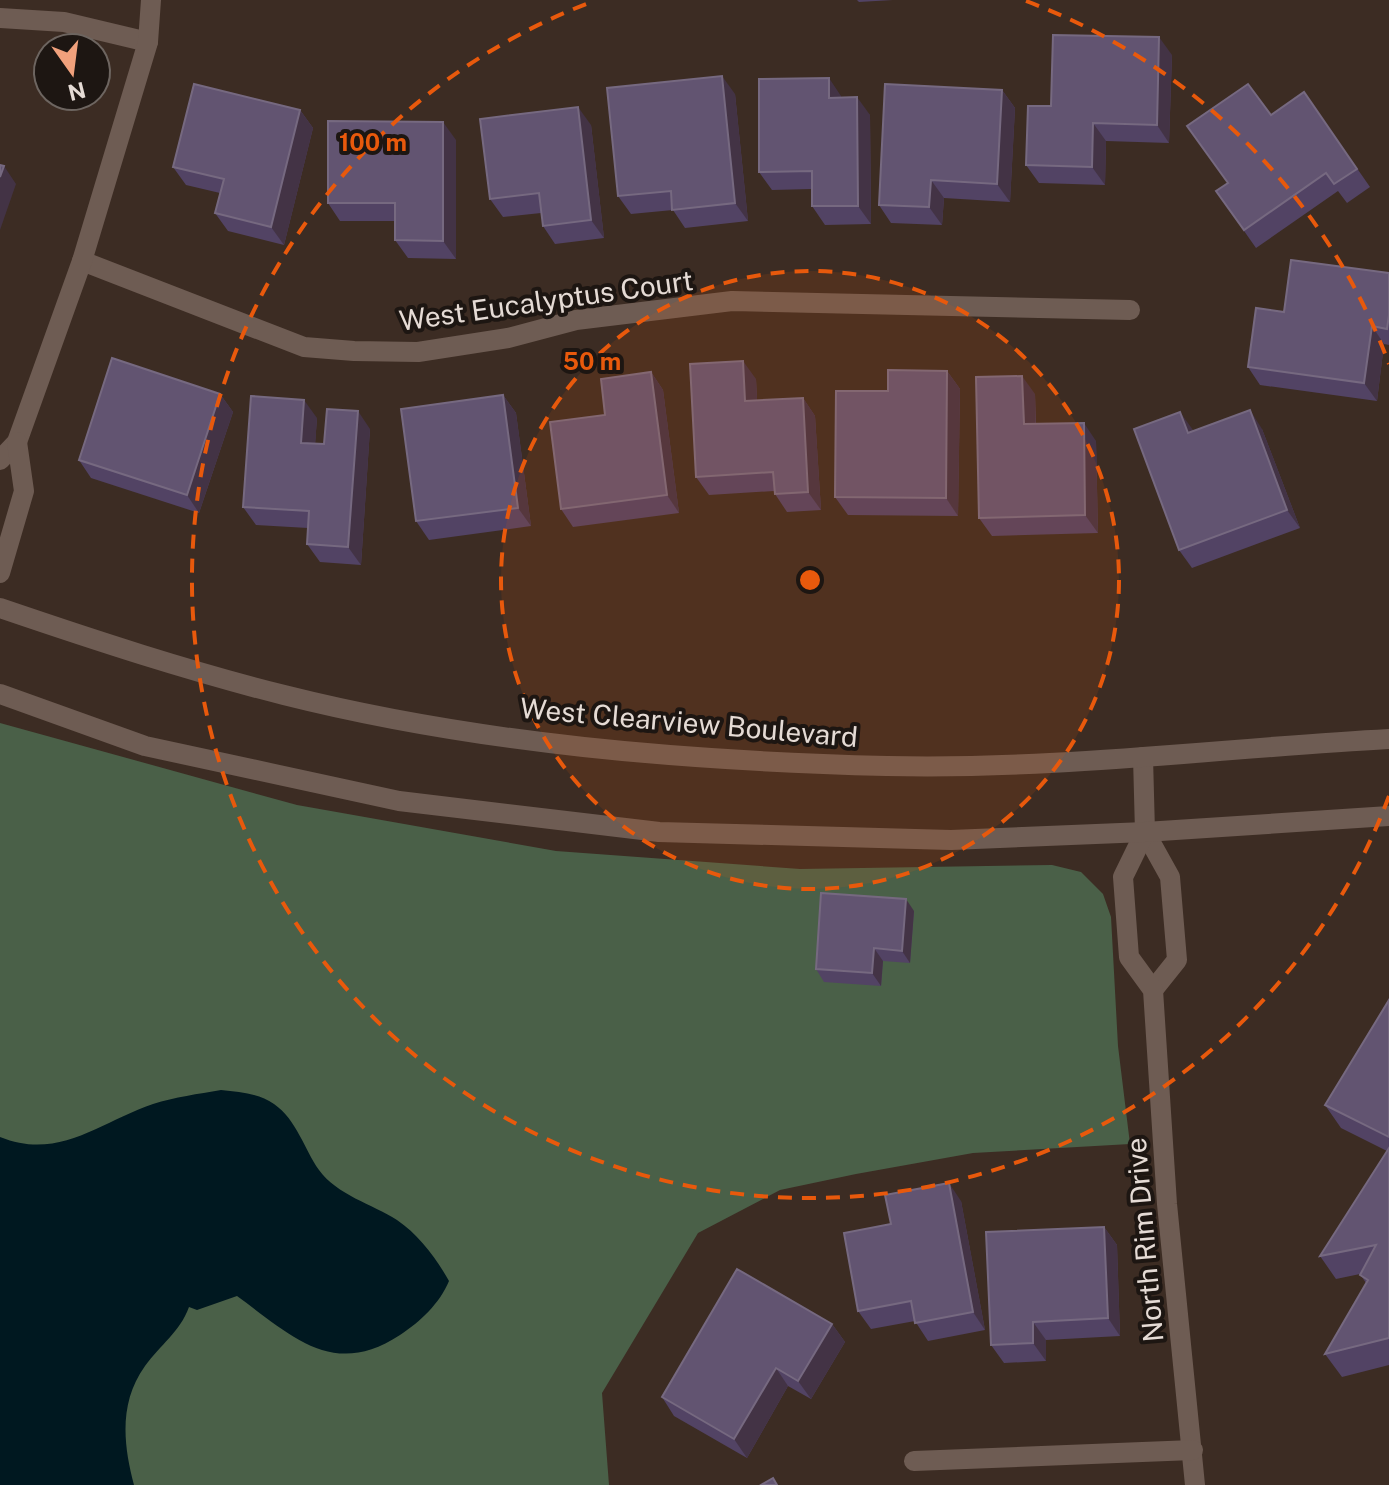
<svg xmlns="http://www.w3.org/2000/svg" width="1389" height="1485" font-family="'Public Sans',sans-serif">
<rect width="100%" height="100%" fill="#3c2c23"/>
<path fill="#4a6048" d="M0 723 297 805 556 851 800 869 1052 865 1081 872 1103 894 1111 917 1118 1046 1130 1144 973 1153 856 1174 780 1190 698 1233 602 1393 609 1485H0Z"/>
<path fill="#001820" d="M221 1090C240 1092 258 1093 274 1104 297 1120 304 1149 319 1170 337 1195 372 1204 397 1220 419 1235 436 1258 449 1281 440 1303 420 1322 400 1335 333 1379 292 1336 237 1296L197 1310 189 1307C180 1332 160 1345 145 1366 119 1402 123 1444 134 1485H0V1137C59 1161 100 1122 153 1104 175 1097 198 1094 221 1090Z"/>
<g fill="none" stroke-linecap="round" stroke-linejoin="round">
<g stroke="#6e5c53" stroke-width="20">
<path d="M0 18 64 22 148 42"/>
<path d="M82 261 304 347 354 351 418 352 508 338 576 320 732 301 1130 310"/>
<path d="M0 460 17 442 82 261 148 42 151 0"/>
<path d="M0 573 24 491 17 442"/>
<path d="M1143 757 1145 832 1170 877 1177 960 1153 990"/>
<path d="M1145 832 1123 877 1129 957 1153 990 1167 1204 1195 1485"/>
<path d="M914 1461 1193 1450"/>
</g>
<g stroke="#6e5c53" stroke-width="20">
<path d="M0 608C94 640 188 671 284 695 479 744 687 761 887 766 1055 770 1222 748 1389 739"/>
<path d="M0 694 145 746 399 801 659 832 951 840 1145 832 1389 816"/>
</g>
</g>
<g fill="#524364">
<path d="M857 0H893L859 2Z"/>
<path d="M1172 55 1169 143 1106 141 1105 185 1039 183 1026 165 1051 106Z"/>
<path d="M1002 90 1015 108 1010 202 944 198 942 225 891 223 879 205Z"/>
<path d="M1304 92 1370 187 1347 203 1338 191 1256 248 1216 191 1228 183 1271 115Z"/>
<path d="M735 94 748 221 685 228 673 210 631 214 618 196Z"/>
<path d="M841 96V97L870 115 871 224 825 225 812 206V189L772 190 759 172Z"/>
<path d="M300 110 313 128 284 245 228 231 215 213 220 193 186 185 173 167Z"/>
<path d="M591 125 604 238 555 244 543 226 541 213 503 217 490 199Z"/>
<path d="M456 140V259L408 258 395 240V221H340L328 203Z"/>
<path d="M1389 273V345L1384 344 1377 401 1260 385 1248 367 1284 312Z"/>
<path d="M947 371 960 389 958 516 848 515 835 497 888 391Z"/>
<path d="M651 372 663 390 679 513 573 527 561 509 605 415Z"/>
<path d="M756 379 757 400 803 398 815 416 821 510 787 512 775 494 774 491 709 495 696 477Z"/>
<path d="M220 394 233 412 199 513 91 478 79 460Z"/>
<path d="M1035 394 1036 424 1096 441 1098 533 992 536 979 518Z"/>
<path d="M503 395 516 413 531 526 429 540 416 521Z"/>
<path d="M317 418 315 444H324L370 429 361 565 320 562 307 544 308 528 256 525 243 507Z"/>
<path d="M1262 429 1300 528 1192 568 1179 550 1193 431Z"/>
<path d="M914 911 910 963 883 961 881 986 824 982 816 969Z"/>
<path d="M1389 1000V1365L1342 1377 1325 1354 1366 1283 1360 1274 1336 1279 1320 1256 1387 1151 1341 1128 1325 1105Z"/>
<path d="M961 1201 985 1330 928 1341 915 1321 871 1329 858 1311 891 1224Z"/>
<path d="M1104 1227 1117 1245 1120 1336 1046 1340V1361L1004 1363 991 1345Z"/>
<path d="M832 1324 845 1342 811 1399 788 1386 747 1458 674 1416 662 1397Z"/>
</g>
<g fill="#433345">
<path d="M1159 37 1172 55 1169 143 1157 125Z"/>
<path d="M722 76 735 94 748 221 735 203Z"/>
<path d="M829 78 841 96V116L829 98Z"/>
<path d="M1002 90 1015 108 1010 202 997 184Z"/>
<path d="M857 97 870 115 871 224 858 206Z"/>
<path d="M578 107 591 125 604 238 591 220Z"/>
<path d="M300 110 313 128 284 245 271 227Z"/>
<path d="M443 122 456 140V259L443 241Z"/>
<path d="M1093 123 1106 141 1105 185 1092 167Z"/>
<path d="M4 166 16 184 0 230V177Z"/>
<path d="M931 180 944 198 942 225 929 207Z"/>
<path d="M1372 326 1384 344 1377 401 1364 383Z"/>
<path d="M743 361 756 379 758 419 745 401Z"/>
<path d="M947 371 960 389 958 516 946 498Z"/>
<path d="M651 372 663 390 679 513 667 495Z"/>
<path d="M1022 376 1035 394 1036 442 1024 424Z"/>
<path d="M220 394 233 412 199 513 187 495Z"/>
<path d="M503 395 516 413 531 526 518 508Z"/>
<path d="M803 398 815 416 821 510 808 492Z"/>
<path d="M304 400 317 418 314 461 301 443Z"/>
<path d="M1250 410 1262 429 1300 528 1287 510Z"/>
<path d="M358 411 370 429 361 565 348 547Z"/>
<path d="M1180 412 1193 430 1201 451 1188 433Z"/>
<path d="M1084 423 1096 441 1098 533 1085 515Z"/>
<path d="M906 899 914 911 910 963 902 951Z"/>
<path d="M874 948 883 961 881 986 872 973Z"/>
<path d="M949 1183 961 1201 985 1330 973 1312Z"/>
<path d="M1104 1227 1117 1245 1120 1336 1108 1318Z"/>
<path d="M1033 1322 1046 1340V1361L1033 1343Z"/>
<path d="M832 1324 845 1342 811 1399 798 1381Z"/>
<path d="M776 1368 788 1386 747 1458 734 1439Z"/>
</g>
<g fill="#625471" stroke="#766980" stroke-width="2">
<path d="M1053 35 1159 37 1157 125 1093 123 1092 167 1026 165 1028 106H1051Z"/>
<path d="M722 76 735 203 672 210 671 191 618 196 607 88Z"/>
<path d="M829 78V98L857 97 858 206H812V171L759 172V79Z"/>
<path d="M194 84 300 110 271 227 215 213 224 179 173 167Z"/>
<path d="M885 84 1002 90 997 184 931 180 929 207 879 205Z"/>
<path d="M1248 84 1271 115 1304 92 1357 169 1334 184 1326 173 1244 230 1216 191 1228 183 1187 126Z"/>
<path d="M578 107 591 220 543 226 539 193 490 199 480 119Z"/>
<path d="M328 121 443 122V241L395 240V203H328Z"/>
<path d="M0 165 4 166 0 177Z"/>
<path d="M1291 260 1389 273V315L1387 329 1372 326 1364 383 1248 367 1256 308 1284 312Z"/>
<path d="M112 358 220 394 187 495 79 460Z"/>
<path d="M743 361 745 401 803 398 808 492 775 494 773 472 696 477 690 364Z"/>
<path d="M888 370 947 371 946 498 835 497 836 391H888Z"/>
<path d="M651 372 667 495 561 509 550 422 605 415 601 379Z"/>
<path d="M1022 376 1024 424 1084 423 1085 515 979 518 976 377Z"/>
<path d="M503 395 518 508 416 521 401 409Z"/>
<path d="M251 396 304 400 301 443 324 444 327 409 358 411 348 547 307 544 309 511 243 507Z"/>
<path d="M1250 410 1287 510 1179 550 1134 429 1180 412 1188 433Z"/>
<path d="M821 893 906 899 902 951 874 948 872 973 816 969Z"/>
<path d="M1389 1000V1137L1325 1105Z"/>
<path d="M1389 1148V1338L1325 1354 1368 1280 1360 1275 1376 1245 1320 1256Z"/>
<path d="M949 1183 973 1312 915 1323 911 1301 858 1311 844 1233 891 1224 885 1195Z"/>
<path d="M1104 1227 1108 1318 1033 1322V1343L991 1345 986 1232Z"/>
<path d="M737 1269 832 1324 798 1381 776 1368 734 1439 662 1397Z"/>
<path d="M773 1478 777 1485H761Z"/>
</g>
<circle cx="810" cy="580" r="309" fill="#e8590c" fill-opacity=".12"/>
<g fill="none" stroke="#e8590c" stroke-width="4" stroke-dasharray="14 10">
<circle cx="810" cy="580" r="309"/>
<path d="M1389 796A618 618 0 1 1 594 1M1026 1A618 618 0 0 1 1389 364"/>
</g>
<g text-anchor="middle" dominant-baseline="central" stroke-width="8" stroke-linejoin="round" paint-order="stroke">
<g font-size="28" fill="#e5dbd5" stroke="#1d1612">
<text transform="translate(546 300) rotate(-8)">West Eucalyptus Court</text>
<text transform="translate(689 722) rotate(5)">West Clearview Boulevard</text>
<text transform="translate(1144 1240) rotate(-95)">North Rim Drive</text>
</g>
</g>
<circle cx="810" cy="580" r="12" fill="#e8590c" stroke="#1d1612" stroke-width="4"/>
<g font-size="24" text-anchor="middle" font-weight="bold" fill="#e8590c" stroke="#1d1612" stroke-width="8" stroke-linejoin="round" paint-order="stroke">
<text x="373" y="151">100 m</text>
<text x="592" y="370">50 m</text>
</g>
<g transform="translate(72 72) rotate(166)"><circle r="38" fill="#1d1612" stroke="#6d6560" stroke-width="2"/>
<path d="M0-6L14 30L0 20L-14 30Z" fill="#f1a17c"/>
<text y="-12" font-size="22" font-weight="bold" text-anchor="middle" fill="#e5dbd5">N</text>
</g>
</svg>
